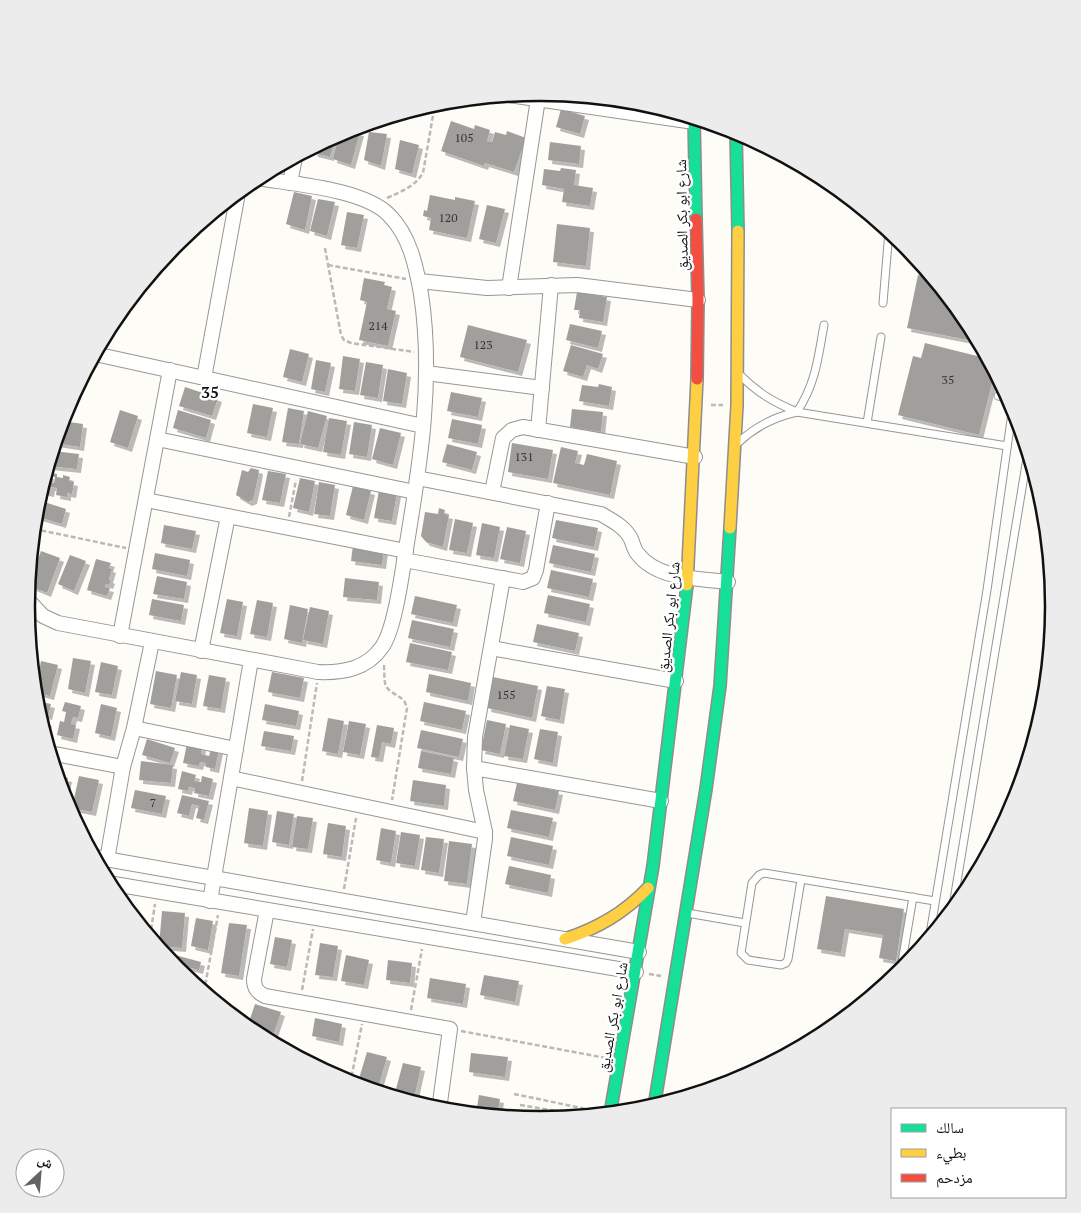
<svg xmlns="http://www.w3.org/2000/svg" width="1081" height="1213" font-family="'PT Serif','Noto Naskh Arabic',serif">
<defs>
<filter id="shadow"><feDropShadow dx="4" dy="4" stdDeviation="0" flood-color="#0004"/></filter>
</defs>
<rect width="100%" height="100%" fill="#fdfcf7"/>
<g fill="#a19f9c" filter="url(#shadow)">
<path d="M561 109 585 116 580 134 556 127Z"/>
<path d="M451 121 474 129 475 125 490 130 487 141 492 142 495 132 506 135 507 131 526 138 514 172 485 163 484 166 441 151Z"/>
<path d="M348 130 360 132 351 165 333 159 339 134Z"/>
<path d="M369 132 387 134 381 166 364 160Z"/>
<path d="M336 136 330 157 314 153 313 148Z"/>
<path d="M400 140 419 145 412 174 395 169Z"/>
<path d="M550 142 581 146 579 164 548 160Z"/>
<path d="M561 168 576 170 574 185 593 188 590 206 562 202 564 189 542 185 544 169 560 171Z"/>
<path d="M294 192 312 196 305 230 286 224Z"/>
<path d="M430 195 455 200V197L475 201 467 238 429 230 431 218 423 216 424 210 427 211Z"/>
<path d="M318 199 335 202 327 236 310 231Z"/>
<path d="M487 205 505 209 496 243 479 239Z"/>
<path d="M347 212 364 215 357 248 341 245Z"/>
<path d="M557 224 590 228 586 266 553 262Z"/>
<path d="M918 275 933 278 968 321 979 342 907 328Z"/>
<path d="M364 278 385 282 384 285 392 287 387 309 396 311 388 346 359 340 367 302 360 300Z"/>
<path d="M577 292 607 297 603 322 579 318 580 310H574Z"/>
<path d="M570 324 602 331 598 348 566 340Z"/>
<path d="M468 325 527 340 518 372 460 357Z"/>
<path d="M925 343 989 359 995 371 979 435 898 415 913 356 921 358Z"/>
<path d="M571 345 603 354 598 369 587 365 583 377 563 371Z"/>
<path d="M290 349 309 354 302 382 283 377Z"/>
<path d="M343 356 360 359 355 391 339 389Z"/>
<path d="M316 360 331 363 325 392 311 389Z"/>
<path d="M366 362 383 365 378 398 360 395Z"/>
<path d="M388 369 407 373 402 404 383 401Z"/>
<path d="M599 384 612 387 609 406 579 401 582 385 598 387Z"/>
<path d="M185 387 218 398 212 416 179 406Z"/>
<path d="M451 392 482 398 478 417 447 411Z"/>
<path d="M253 404 273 408 267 437 247 433Z"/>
<path d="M288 408 304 411 299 444 282 442Z"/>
<path d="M572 409 603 412 601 432 570 427Z"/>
<path d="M120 410 138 416 128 448 110 442Z"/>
<path d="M178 410 211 420 206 438 173 428Z"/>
<path d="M308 411 327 416 318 448 300 444Z"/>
<path d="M329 418 347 421 341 455 323 452Z"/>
<path d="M452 419 482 425 478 444 448 438Z"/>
<path d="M62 421 83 424 80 447 55 443Z"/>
<path d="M354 422 372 425 367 457 349 454Z"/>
<path d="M380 428 401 433 393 465 372 459Z"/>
<path d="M512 443 553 450 548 479 508 472Z"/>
<path d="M447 444 477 452 472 470 442 462Z"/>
<path d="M561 447 578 451 575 463 584 465 587 454 617 461 610 495 553 483Z"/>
<path d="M53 451 79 454 77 469 48 466Z"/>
<path d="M251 468 259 470 258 477 253 500 248 502 236 495 242 470 248 472Z"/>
<path d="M268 471 286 474 280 503 262 500Z"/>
<path d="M51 473 57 474V477L63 478V475L70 477 69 481 74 482 72 494 67 493V497L56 495 57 488 51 487 50 493 41 491 46 474 50 475 49 482 54 483 55 477 51 476Z"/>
<path d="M300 478 315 481 309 512 293 508Z"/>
<path d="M319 482 335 485 330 516 314 514Z"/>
<path d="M353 486 371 491 364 520 346 515Z"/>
<path d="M379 490 397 493 392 521 374 518Z"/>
<path d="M38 500 66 509 62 524 35 516Z"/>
<path d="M439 508 445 510 444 514 449 515 443 547 426 542 421 536 425 512 438 514Z"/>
<path d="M455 519 473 523 467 553 449 550Z"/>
<path d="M556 520 598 528 594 547 552 538Z"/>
<path d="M482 523 500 527 494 558 476 555Z"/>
<path d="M164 525 196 531 192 549 161 543Z"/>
<path d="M507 527 526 531 520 563 500 559Z"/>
<path d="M353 545 384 549 382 565 351 561Z"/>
<path d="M553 545 595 554 591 572 549 563Z"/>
<path d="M41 551 60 558 47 593 28 585Z"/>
<path d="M155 553 190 560 187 576 152 569Z"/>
<path d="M70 555 86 561 74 591 58 584Z"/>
<path d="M96 559 111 563 109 568 112 569 109 579 111 580 109 585 106 584 105 587 110 588 107 596 87 590Z"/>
<path d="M551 570 593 579 589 597 547 588Z"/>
<path d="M157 576 187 582 184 599 153 594Z"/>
<path d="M345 578 379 582 377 600 343 597Z"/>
<path d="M548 595 590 604 586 622 544 613Z"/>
<path d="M415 596 457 605 453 623 411 614Z"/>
<path d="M152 599 184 605 181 621 149 615Z"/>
<path d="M227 599 243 602 237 636 220 633Z"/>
<path d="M257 600 273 603 267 637 250 634Z"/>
<path d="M290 605 308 609 302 643 284 639Z"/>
<path d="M310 607 329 611 323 644 303 640Z"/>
<path d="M412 620 454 629 450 647 408 638Z"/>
<path d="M537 624 579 633 575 651 533 642Z"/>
<path d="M410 643 452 652 448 670 406 662Z"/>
<path d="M73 658 91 661 85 693 68 689Z"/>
<path d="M41 661 58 665 50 696 35 692Z"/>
<path d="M101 662 118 666 112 695 95 692Z"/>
<path d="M156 671 177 675 171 708 150 704Z"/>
<path d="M181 672 197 675 192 704 175 701Z"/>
<path d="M272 672 304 678 300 698 268 692Z"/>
<path d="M429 674 471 683 468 701 426 692Z"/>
<path d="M209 675 226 678 221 709 203 706Z"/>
<path d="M493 677 538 686 532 718 487 708Z"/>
<path d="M547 686 565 689 560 720 541 716Z"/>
<path d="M36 701 51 704 48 716 42 714 41 720 48 722 45 735Z"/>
<path d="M65 702 81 706 78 718 73 717 71 724 76 725 73 739 57 735 60 721 64 722 66 712 62 711Z"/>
<path d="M424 702 466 711 462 730 420 721Z"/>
<path d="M101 704 117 708 111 737 95 733Z"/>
<path d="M265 704 299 711 296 726 262 720Z"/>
<path d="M328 718 344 721 338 754 322 751Z"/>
<path d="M487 720 506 724 500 754 481 750Z"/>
<path d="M349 721 366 724 360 755 343 752Z"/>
<path d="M377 725 394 728 391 744 382 742 379 758 371 757Z"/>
<path d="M510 725 529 729 523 759 504 756Z"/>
<path d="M540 729 558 732 553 763 534 759Z"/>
<path d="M421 730 463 739 459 757 417 748Z"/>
<path d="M264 731 294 736 291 751 261 746Z"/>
<path d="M147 739 175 748 170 763 142 755Z"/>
<path d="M187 744 202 747 201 754 209 756 211 749 219 750 215 769 206 767V763L200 762 199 766 183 763Z"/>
<path d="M421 751 454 758 451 774 418 768Z"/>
<path d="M141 761 173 765 171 783 139 780Z"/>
<path d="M182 771 196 775 194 781 201 782 202 776 213 779 209 796 194 793 195 788 189 787 188 791 178 789Z"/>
<path d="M57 776 68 778 64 798Z"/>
<path d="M79 776 99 780 92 812 72 808Z"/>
<path d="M413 780 446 785 444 806 410 801Z"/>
<path d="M517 783 559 791 555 810 513 801Z"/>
<path d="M135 790 166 796 162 814 131 808Z"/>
<path d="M182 795 209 801 204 820 196 818 199 806 192 804 189 816 177 813Z"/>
<path d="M249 808 268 811 263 846 244 843Z"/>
<path d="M511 810 553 818 549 837 507 828Z"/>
<path d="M277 811 294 814 289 845 272 842Z"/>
<path d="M297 816 313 818 308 849 292 847Z"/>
<path d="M328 823 346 826 342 857 323 854Z"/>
<path d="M381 828 396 831 391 863 376 860Z"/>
<path d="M401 832 420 835 415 866 396 863Z"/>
<path d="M426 837 444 839 439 873 421 870Z"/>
<path d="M511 837 553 846 549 865 507 856Z"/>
<path d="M449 841 472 844 467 884 444 881Z"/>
<path d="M509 866 551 875 548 893 505 884Z"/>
<path d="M826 896 904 909 896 961 879 958 883 935 845 929 841 953 817 949Z"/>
<path d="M162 911 185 913 182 948 159 946Z"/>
<path d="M196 918 213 921 208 950 191 946Z"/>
<path d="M229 923 247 925 239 976 221 973Z"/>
<path d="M275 937 292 940 287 967 270 964Z"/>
<path d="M320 943 338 946 333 977 315 975Z"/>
<path d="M175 955 201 962 199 970 173 963Z"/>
<path d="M346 955 369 960 364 985 341 981Z"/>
<path d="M388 960 412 963 410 983 386 980Z"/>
<path d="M484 975 519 981 515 1002 480 995Z"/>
<path d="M430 978 466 984 463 1004 427 998Z"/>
<path d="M255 1004 281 1012 274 1033 248 1025Z"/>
<path d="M315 1018 342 1024 339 1042 312 1036Z"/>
<path d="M367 1052 387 1057 378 1088 358 1082Z"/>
<path d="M471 1053 508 1057 505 1077 469 1072Z"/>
<path d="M307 1058 326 1062 324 1071 307 1062Z"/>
<path d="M403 1063 421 1067 415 1094 396 1089Z"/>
<path d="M479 1095 500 1099 497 1116 476 1114Z"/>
</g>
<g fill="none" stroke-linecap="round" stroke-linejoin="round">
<g stroke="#979795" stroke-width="9">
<g id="lane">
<path d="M883 303 889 231"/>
<path d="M740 375C758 393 773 402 797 412L1007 446"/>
<path d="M998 396 1010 398"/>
<path d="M867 423 881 337"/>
<path d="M739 442C756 426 774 417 797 412 816 383 818 358 824 325"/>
<path d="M801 880 788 959 786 963 781 965 748 960 741 953 752 883 759 875 764 873 935 901"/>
<path d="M952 912 1028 452"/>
<path d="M687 913 745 923"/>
<path d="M929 940 987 590 1011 420 1015 408"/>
<path d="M900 974 913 897"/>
</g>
</g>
<g stroke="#979795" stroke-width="16">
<g id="street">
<path d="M509 95 694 122"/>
<path d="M290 183 295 158"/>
<path d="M419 281 487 288 577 285 698 300"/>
<path d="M509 288 538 99"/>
<path d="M95 354 423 426"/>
<path d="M426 373 542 388"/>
<path d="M204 378 238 193"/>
<path d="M538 430 551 285"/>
<path d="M157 439 415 492"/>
<path d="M417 478 601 514C613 521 625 527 631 539 633 544 634 549 637 553 657 580 698 578 728 582"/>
<path d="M492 492 503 438 512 430 523 427 695 457"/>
<path d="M146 500 406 551"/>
<path d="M404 560 523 582 533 578 536 570 548 503"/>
<path d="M27 599 43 616 58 623 318 672C343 673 367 669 382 647 395 629 402 573 406 549 420 465 434 379 421 294 416 266 410 236 389 215 364 189 293 184 257 178"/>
<path d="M120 636 170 370"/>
<path d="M491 648 676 681"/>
<path d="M201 651 228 516"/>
<path d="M134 728 236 749"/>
<path d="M50 753 123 767"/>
<path d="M474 768 661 801"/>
<path d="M231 778 485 832"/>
<path d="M94 857C276 889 457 921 639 952"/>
<path d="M107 860 123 767 134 728 152 642"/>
<path d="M108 883 636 972"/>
<path d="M210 901 251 660"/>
<path d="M267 910 254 979C254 988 257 992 265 996L450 1029 439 1110"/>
<path d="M473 923 485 839V832L476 790 474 768 475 737 503 578"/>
</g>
</g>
<g stroke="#8e8d8b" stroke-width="14">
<g id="fast">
<path d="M694 118 696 219"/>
<path d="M736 131 738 231"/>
<path d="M654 1107 706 789 720 686 730 528"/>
<path d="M610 1114 653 866 687 585"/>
</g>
</g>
<g stroke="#8e8d8b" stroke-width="14">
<g id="slow">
<path d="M730 528 737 405 738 231"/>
<path d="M687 585 697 379"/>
<path d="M565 939C598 928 624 913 648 888"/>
</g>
</g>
<g stroke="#8e8d8b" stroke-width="14">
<path id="jam" d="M696 219 698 300 697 379"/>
</g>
<g stroke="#b9b9b8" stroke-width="2.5" stroke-dasharray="5 2.5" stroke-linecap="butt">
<path d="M387 198C402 191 414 187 423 173L435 104"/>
<path d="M325 248 341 335 344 340 351 343 414 352"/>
<path d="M328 265 406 279"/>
<path d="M711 405H723"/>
<path d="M289 517 296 480"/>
<path d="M34 529 126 548"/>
<path d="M384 665C385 691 383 686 404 700L407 708 392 800"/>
<path d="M302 781 317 683"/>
<path d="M344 889 356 818"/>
<path d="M150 937 155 904"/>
<path d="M649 974 661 976"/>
<path d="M302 990 313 929"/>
<path d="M204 992 218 915"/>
<path d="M411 1010 422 949"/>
<path d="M461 1031 606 1058"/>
<path d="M350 1084 362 1024"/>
<path d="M514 1094 596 1111"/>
<path d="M520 1105 586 1116"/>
</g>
<use href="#lane" stroke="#fffffe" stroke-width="7"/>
<use href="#street" stroke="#fffffe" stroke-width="14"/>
<use href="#fast" stroke="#16e098" stroke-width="11"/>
<use href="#slow" stroke="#ffcf43" stroke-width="11"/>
<use href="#jam" stroke="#f24e42" stroke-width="11"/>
</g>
<g text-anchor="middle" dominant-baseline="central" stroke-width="5" stroke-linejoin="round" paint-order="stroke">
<g font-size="12" fill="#353434">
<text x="464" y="137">105</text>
<text x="448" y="217">120</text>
<text x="378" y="325">214</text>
<text x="483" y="344">123</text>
<text x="948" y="379">35</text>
<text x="524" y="456">131</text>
<text x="506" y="694">155</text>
<text x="153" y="802">7</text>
</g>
<g font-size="15" fill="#111" stroke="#fff">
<text transform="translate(681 215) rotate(-91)">شارع ابو بكر الصديق</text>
<text transform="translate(668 617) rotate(-84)">شارع ابو بكر الصديق</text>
<text transform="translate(612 1017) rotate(-80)">شارع ابو بكر الصديق</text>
</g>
<g font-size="16" font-weight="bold" fill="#111" stroke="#fff">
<text x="210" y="392">35</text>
</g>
</g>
<path d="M0 0H1081V1213H0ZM35 606a505 505 0 1 1 1010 0a505 505 0 1 1-1010 0Z" fill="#ececec" fill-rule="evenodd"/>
<path fill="none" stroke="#111" stroke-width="2.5" d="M35 606a505 505 0 1 1 1010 0a505 505 0 1 1-1010 0Z"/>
<rect x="891" y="1108" width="175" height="90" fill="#ffffff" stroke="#a0a0a0"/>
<rect x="901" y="1124" width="25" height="8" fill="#16e098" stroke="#a0a0a0"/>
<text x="936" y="1133" font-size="15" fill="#111111">سالك</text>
<rect x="901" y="1149" width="25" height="8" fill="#ffcf43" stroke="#a0a0a0"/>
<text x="936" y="1158" font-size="15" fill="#111111">بطيء</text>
<rect x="901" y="1174" width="25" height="8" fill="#f24e42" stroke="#a0a0a0"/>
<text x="936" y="1183" font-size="15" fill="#111111">مزدحم</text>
<g transform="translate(40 1173) rotate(26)"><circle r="24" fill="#ffffff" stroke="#a0a0a0"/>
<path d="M0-4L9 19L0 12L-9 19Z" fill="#646362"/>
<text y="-8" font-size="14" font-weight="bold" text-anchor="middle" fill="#111111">ش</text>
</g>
</svg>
